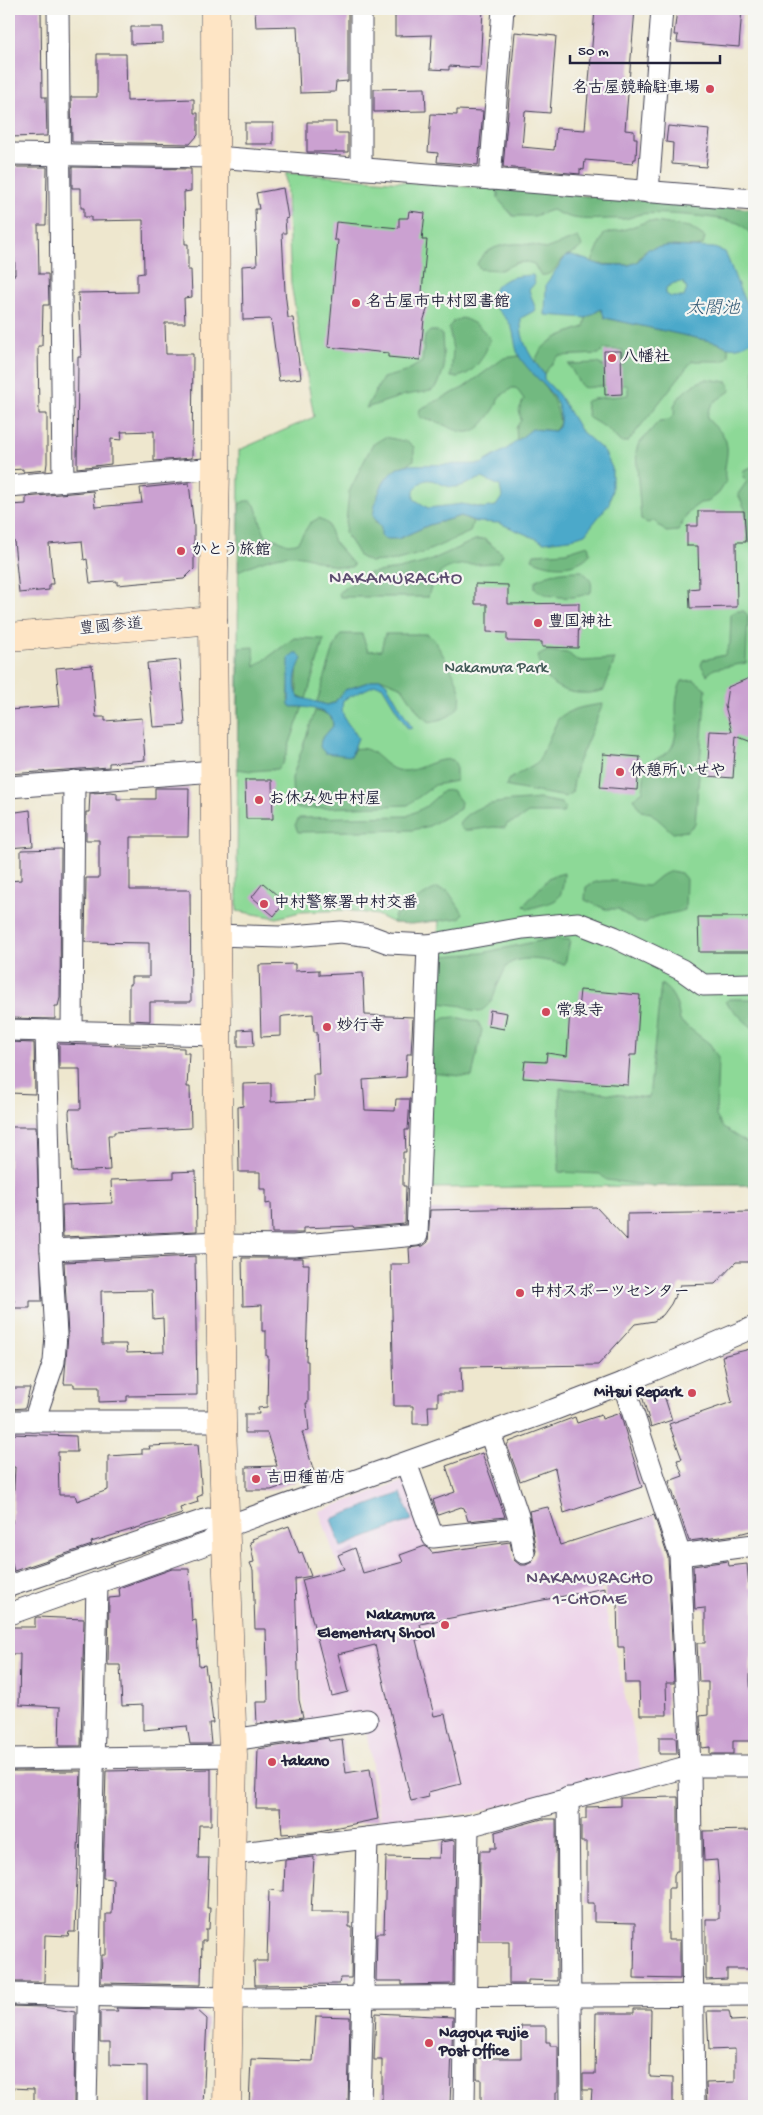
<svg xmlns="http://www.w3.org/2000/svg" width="763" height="2115" font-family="'Gochi Hand','Klee One',sans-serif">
<rect width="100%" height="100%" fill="#f6f6f2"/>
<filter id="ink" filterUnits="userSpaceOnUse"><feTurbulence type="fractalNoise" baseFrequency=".02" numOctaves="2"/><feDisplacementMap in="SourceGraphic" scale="10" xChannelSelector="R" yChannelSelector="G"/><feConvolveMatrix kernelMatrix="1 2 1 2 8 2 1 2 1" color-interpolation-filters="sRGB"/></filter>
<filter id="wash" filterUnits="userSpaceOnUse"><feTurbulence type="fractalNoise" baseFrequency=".0096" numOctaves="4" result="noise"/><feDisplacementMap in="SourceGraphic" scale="20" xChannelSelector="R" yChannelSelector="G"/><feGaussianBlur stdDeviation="1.12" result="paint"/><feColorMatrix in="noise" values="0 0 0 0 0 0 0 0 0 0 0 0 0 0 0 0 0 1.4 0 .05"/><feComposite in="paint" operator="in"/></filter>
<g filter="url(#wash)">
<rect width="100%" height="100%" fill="#eee7ce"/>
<path fill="#edd1e9" d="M406 1480 440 1575 592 1548 641 1769 473 1813 381 1823 364 1716 306 1726 298 1656H284L281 1586 325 1573 330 1593 346 1588 319 1511Z"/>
<path fill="#8dd997" stroke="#587e69" d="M286 173 754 209V1185L427 1188 426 1099 439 921 393 923 377 915 347 910 300 912 277 918 237 911 239 450 314 417 291 284Z"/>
<g fill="#72b980" stroke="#4a6e5e">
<path d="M498 189 754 209V237C750 234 745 227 740 224 726 217 658 212 641 214 635 215 629 219 623 219 596 218 577 224 552 210L534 216H513L498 199Z"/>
<path d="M648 221 690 227 705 237 703 245 696 247 667 246 643 252 637 262 629 265 591 264 604 234 626 229Z"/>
<path d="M578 237 582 246C575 254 571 252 565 257 556 264 554 277 540 275L534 264 527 262 516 263 501 270 480 269 477 264C487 241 525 240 545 249Z"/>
<path d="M601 309 606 318 720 343 728 348 729 356 724 361H692L628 442H620L608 429 589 418 585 402C592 397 617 397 628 395V386C615 381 587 390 583 387 578 384 573 370 568 364L598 363 603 366H621L624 364 623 350 604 349 599 354 558 356 544 374 535 363C540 340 565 334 584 327L586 318Z"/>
<path d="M462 318C474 322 483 328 490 339 485 357 472 379 451 377L453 350 449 327 454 321Z"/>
<path d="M430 331H437L442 335 444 368 438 385 431 391 405 395 366 408 383 378 405 372 422 362 425 336Z"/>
<path d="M519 356C539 383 554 388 560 423L555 431 532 429 517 442 516 428 521 420 519 410 524 399 516 388H512L498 398C497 406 494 409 490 415 473 439 463 434 440 423 433 420 426 421 419 416L420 409 463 388 504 358Z"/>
<path d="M707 379 728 382 730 391C719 400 709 401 707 418 712 425 719 429 723 435 733 451 721 467 726 482L719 493 708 502 700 503 689 511 678 531 666 532 654 521 648 523 641 520 636 452 638 445 659 421 669 420 674 415C675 411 673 408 675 404 681 392 694 383 707 379Z"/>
<path d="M385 437 408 442 414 447V460L406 465 398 467 375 522 398 539 429 525 461 516 473 521 470 532 423 553 397 560 370 562 360 557 345 533 349 492 372 445Z"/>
<path d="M754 466V545L748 541 746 511 738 494 747 481 743 477 744 470Z"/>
<path d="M245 501H251L255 505 265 535 288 544 297 543 310 523 319 518 328 524 334 542 354 565 351 567C335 568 325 563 310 558 285 550 261 561 238 571L239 504Z"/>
<path d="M484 539 503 554 499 562C468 568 438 554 428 597H340L339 592 369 573 399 569 427 562 475 540Z"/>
<path d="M588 545 590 554C577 570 549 568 532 559L534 554 566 552Z"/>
<path d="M582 571C590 578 593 582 591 592 576 600 549 599 535 589V581C551 572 564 571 582 571Z"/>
<path d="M737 611H744L748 616 746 663 714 669 707 675 701 665 703 660 725 655 730 643 731 614Z"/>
<path d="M341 634H362L368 651 381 650 385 634H428L435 641C451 671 486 712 430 722L421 716 402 687 380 678 345 690 334 703 327 705 317 702 334 648Z"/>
<path d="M294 638 324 639 306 699 297 695V668L300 662 290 676 288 700 297 707 303 706 283 763 277 769 252 771 237 769 239 648 254 647 255 667Z"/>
<path d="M547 651 568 653 575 659 582 661 615 659 604 690C576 699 542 690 538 656Z"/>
<path d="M694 680 706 689 695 824 687 831 673 833 651 813 641 811 634 798 643 791C644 783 643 771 649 764 657 755 670 757 674 742 680 721 671 701 682 681Z"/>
<path d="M603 704 577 765 572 792 566 797C557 795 509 788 506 786L508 780 538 762 558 719C570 708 587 706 603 704Z"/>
<path d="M315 711 327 714 332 718 333 726 321 740 351 756 354 749C374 744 380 765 397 770 417 775 431 757 453 760L456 765V781L435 785 408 805 299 809 293 806 292 778Z"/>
<path d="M452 790 461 802 460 809 429 826 413 830 298 832 295 825 299 818 407 816 425 807 443 791Z"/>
<path d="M539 799 561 803 565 808 563 813H528L518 820 507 824 505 828 494 827 464 831 460 827 459 823C477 799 512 802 539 799Z"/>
<path d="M671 871 681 873 686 879 685 910C671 915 657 913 645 923L636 922 618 909H605L585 900 586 887C604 874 628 885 648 886L660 876Z"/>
<path d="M564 873C562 905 557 900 528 909L524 905 550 877Z"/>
<path d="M436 888 448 891 463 913 460 918 412 924 393 923 395 914 401 913 405 906Z"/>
<path d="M553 938 570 940 565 964C550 962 519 953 507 966 504 970 501 979 498 984 492 1000 495 1000 480 1012L471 1011 463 1006 439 1003C431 991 438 969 442 956L482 953Z"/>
<path d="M661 984C675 993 678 1006 680 1021L710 1044 718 1058 716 1116 723 1128 754 1147V1185L652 1186 606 1180 600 1174 559 1172 560 1088 649 1098Z"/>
<path d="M729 999H754V1030L725 1002Z"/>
<path d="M455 1017 478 1022 482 1030 472 1077 430 1073 433 1026 445 1018Z"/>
</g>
<g fill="#4ba9ca" stroke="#366682" fill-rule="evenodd">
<path d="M667 246 714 248 725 252C734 272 739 292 750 310H754V340C742 347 732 351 719 343L605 318 601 309 586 318 545 315 546 284 566 256 572 255 601 265H629L637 262 648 249ZM683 282 687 289 684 297H671L666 294V288L674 283Z"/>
<path d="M533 275 535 283 529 290 536 310 521 318C520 342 530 356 544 374V379L559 395 580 430 604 451 612 468V490L609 504 585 534 570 539 544 542 499 523 476 522 461 516 429 525 398 539H385L381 536V528L373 516C376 496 384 470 406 465L481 464 508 448 532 429 555 431 559 427C567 396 532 379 519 356 514 346 515 335 511 326 505 313 491 310 491 294 501 277 515 276 533 275ZM482 478 500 486 502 497 496 506 483 508 462 504 428 508 414 499V491C428 469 437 486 452 487 462 488 472 481 482 478Z"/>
<path d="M294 653H298L302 659C296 670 292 686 299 697L327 705 334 703 345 690 380 678 387 684 412 728 408 729 382 686 375 685 343 700C339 720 351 724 358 738L351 756 325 753 320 747 321 740 333 726 332 718C322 709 304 706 292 707L289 705V658Z"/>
<path d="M401 1493 412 1520 341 1547 331 1519Z"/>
</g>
<g id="blocks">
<g fill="#cba1d1" fill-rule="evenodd">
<path d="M12 9H41L42 97H46L47 136 9 137V37H12Z"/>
<path d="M255 9H348V81L336 82 335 92 300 93 297 26 256 27Z"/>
<path d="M395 9H483L480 68 449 66V70L430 69 432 35 395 36Z"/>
<path d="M595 9H635L625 130 634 131V138H637L636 159H634L633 164 585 160 584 170 580 169V174L503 167 515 32 556 36 550 113 525 111 522 147 554 150 556 128 585 130Z"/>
<path d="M677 9H742L739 47 677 42 678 35H674Z"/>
<path d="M131 27H163V43L131 44Z"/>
<path d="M97 54H126L127 101 194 99V113H198V135L190 144 72 142 71 97H97Z"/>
<path d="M425 88 426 111 374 112V89Z"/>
<path d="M457 110 483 111 478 165 437 162 438 153 428 152 431 114 457 115Z"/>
<path d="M307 122H336V133H348V152H307Z"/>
<rect x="245" y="123" width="28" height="21"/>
<path d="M668 126 710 130 706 167 672 164 673 143 666 142Z"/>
<path d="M9 167H47L46 225H38L39 274H48L49 305H43L42 346H38L39 414H47V463L46 470 23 472V469L9 470V335H12L11 275H15L14 236 12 225H9Z"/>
<path d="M72 167 191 169V191L184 192 185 244H188V270H191L192 297 184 298 185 323H165L166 354H193L192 458 154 461V431L121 432 122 440 111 439V464L77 468 78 357H81L78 293 137 292V274L144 273 143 220 91 221V217H84V208H81V188H72Z"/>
<path d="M283 188 288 218 285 219 286 233H282L285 291 288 318H293L301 378 279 381 271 319 243 320 242 266 257 265 255 209H259L256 193Z"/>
<path d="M409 211 425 213 422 240H427L422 292 426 295 429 304 424 319 420 360 388 357V353L328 347 338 240H334L336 222 399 228V218H408Z"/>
<path d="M604 351H621L622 394 605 395Z"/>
<path d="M189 483 194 527V569L184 579 117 585V581L90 583 87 559 84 560 82 541 49 544 53 584H49V590L19 593 14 541 9 542V505L26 504V497L93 491 95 507 142 503 140 488Z"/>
<path d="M698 511H744L746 542H736L737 607 690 608 689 589 699 588 698 546H687V526H698Z"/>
<path d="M475 584 508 585V604L579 603 578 648 542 647V642L507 641V633L487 632V604H475Z"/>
<path d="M180 660 185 725 153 727 147 663Z"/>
<path d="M92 665 96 717H105V721L142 718 145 760 109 763V767L9 774V710L60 706 56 668Z"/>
<path d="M754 676V743L736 736 733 778 707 776 710 731 732 732 725 706 728 687Z"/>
<path d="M603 754 640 757 637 790 600 787Z"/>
<path d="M245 780H272L273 819H246Z"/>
<path d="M155 788H189L188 837H130V890H190L191 1002H150V1021L129 1020V984H131V977H149V943L85 942 86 878H99V840H86V812H89L90 793 111 792 117 793V799H155Z"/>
<path d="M30 810 33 846 9 848V813Z"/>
<path d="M61 849 60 998 58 1006H55V1019L9 1018V881L21 880V850Z"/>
<path d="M263 883 285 902 274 916 252 897Z"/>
<path d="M698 917H754V952H699Z"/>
<path d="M295 964V971L319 970V975L363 973 365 1015 413 1017 411 1054H407L406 1077 363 1080 365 1110 395 1111 396 1099H410L408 1130H405L406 1152H403V1186H406L405 1224 354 1228 353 1226 303 1228V1233H272L271 1203 266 1204V1189H260V1172H239L238 1107 243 1106V1084L271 1083V1102L314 1100 313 1074H319L317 1032H314L313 1014 284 1016 281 1017V1036L261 1037 259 965Z"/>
<path d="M580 990 640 995 636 1055H630L628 1085 523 1078 525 1061 546 1062 547 1053 567 1056 570 1009 578 1010Z"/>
<path d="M490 1010 507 1013 504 1029 488 1026Z"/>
<path d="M253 1029 254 1046H238V1030Z"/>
<path d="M9 1042 34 1043 35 1094 9 1093Z"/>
<path d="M59 1044 184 1048V1053H189L187 1087H190L191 1128 114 1132V1135H108L110 1170 72 1172 69 1112 70 1109H81L80 1069H59Z"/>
<path d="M9 1127H36L42 1301H30V1308H14V1300H9Z"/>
<path d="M196 1171 197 1231 63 1237 62 1205 112 1203 111 1180 174 1178V1172Z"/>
<path d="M596 1207 627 1240V1214L754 1212V1262H736L715 1284 680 1285 671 1304 663 1315 654 1321 635 1324 598 1365 461 1367 462 1393H438V1406H428L429 1424H413V1406H394L391 1264H410L409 1248 423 1246 428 1242 430 1210Z"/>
<path d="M195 1256 197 1395 127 1396V1401L99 1402V1387H74V1384H64L68 1335 64 1262ZM152 1290 153 1319 163 1318 164 1352 127 1353 126 1344H102L101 1291Z"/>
<path d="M242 1258H303V1264H309L306 1361H308V1403H306L309 1431 302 1432 314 1472 294 1478 295 1482 271 1490H246V1467L277 1466 267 1433H245V1414H259L258 1408 267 1407 268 1356H266V1331H262V1305L243 1306Z"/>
<path d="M754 1348V1530L735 1535 689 1541 669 1481 683 1476 677 1460 682 1459 669 1424 732 1402 722 1356Z"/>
<path d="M661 1386 672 1420 651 1427 641 1392Z"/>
<path d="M9 1388H30L25 1408 9 1409Z"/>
<path d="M620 1413 642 1487 564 1513 555 1468 520 1481 507 1445 509 1442 575 1417 577 1423 601 1415 602 1419Z"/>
<path d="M9 1434 76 1436 77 1452H58L59 1495H75L77 1501 108 1490V1456L142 1454V1449H150L149 1446 198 1444 202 1495 197 1497 198 1502 180 1508 182 1514 91 1542 92 1545 14 1571 9 1554V1525L12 1523 15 1467H9Z"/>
<path d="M482 1453 505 1517 468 1521 464 1508 461 1507 438 1515 433 1500 455 1492 446 1466Z"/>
<path d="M548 1507 560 1545 654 1515 668 1557 674 1683H666L667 1715H640L639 1683H625L624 1647H618L617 1599H605V1588L420 1624 424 1638 416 1640 434 1716 445 1714 461 1784 428 1792 429 1797 411 1801 375 1645 338 1654 348 1692 332 1696 302 1580 344 1569 338 1555 355 1548 363 1573 403 1562 400 1555 425 1546 430 1549 432 1553 510 1542 514 1560 520 1565H526L532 1562 536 1551 529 1511Z"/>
<path d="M289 1526 299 1553 302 1552 311 1576 295 1579 299 1700 303 1717 257 1724 256 1702H268L266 1629H255L253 1570 250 1563 254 1562 250 1542 253 1541 252 1539Z"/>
<path d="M728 1561 729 1566 747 1564 749 1588H754V1650H751L750 1680 753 1741H733V1754H710V1747L702 1748 700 1716 708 1715V1682H699L697 1643H705V1608L695 1609 693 1566Z"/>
<path d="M172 1569H189L192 1621 196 1620 199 1666 205 1665 207 1681 208 1680 213 1723H209L211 1744H190L187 1726 143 1730V1705L122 1706 120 1665H108L109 1598 120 1597 119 1588Z"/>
<path d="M37 1617 84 1619 81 1746H59L60 1707 19 1705 20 1654H9V1627H35V1618Z"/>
<path d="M659 1737H676L677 1754H659Z"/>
<path d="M328 1738 329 1741 342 1739 346 1773 370 1769 378 1819 314 1832 282 1834 280 1808H256L258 1749Z"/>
<path d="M211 1769V1825H199L198 1858H209L207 1908H210L209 1929H206V1941H202L201 1985 101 1983 102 1955H106V1914H112L113 1879 103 1878 106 1771Z"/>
<path d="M9 1771H81L75 1932H69L68 1936 45 1935 44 1982H9Z"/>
<path d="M678 1797V1871H676L674 1875V1888H668V1940H680V1979L634 1978 635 1923 594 1922V1903H587V1842H581V1819H586V1807L620 1806V1798Z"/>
<path d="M542 1819H556L557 1981 528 1980V1984H509V1941H479L480 1851H490V1848H496L495 1832Z"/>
<path d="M753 1830 754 1969H727V1979L706 1980V1919H719V1886L717 1860 704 1861 703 1831Z"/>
<path d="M455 1840 453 1984 402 1985V1981H376L377 1933H384L386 1857 439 1858 440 1842Z"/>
<path d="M314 1857 311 1912H349V1927H352L351 1978H340L339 1984 255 1985 254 1961H267L269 1890 284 1891 285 1860Z"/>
<path d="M9 2006 43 2007 75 2012 74 2106H38V2102H34V2089L9 2088Z"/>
<path d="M116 2008 197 2010 207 2019 203 2106H147V2066L110 2065V2042H100V2012L101 2011H118Z"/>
<path d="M634 2009H651L650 2077 673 2078V2106L595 2105 591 2103 592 2090H583V2074H595L596 2013H634Z"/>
<path d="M707 2011H729L731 2021 751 2020 754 2106H707L706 2083 735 2082V2049L709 2050Z"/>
<path d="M376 2013 453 2017 450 2106H382V2060H374Z"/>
<path d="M316 2016 350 2017 348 2106H249L251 2059 313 2061Z"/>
<path d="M521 2026H546V2042H550V2046H558V2092H556V2106H484L481 2104V2079H477V2058H521Z"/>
</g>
</g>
</g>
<g filter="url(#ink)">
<use href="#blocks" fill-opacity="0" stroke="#414051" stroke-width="1"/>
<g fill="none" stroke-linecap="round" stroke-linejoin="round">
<g stroke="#414051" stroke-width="23">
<g id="street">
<path d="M58 9 63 481"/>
<path d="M361 9V169"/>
<path d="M9 154 216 157 754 200"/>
<path d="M490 179 503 9"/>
<path d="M648 192 662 9"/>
<path d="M9 486 216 468"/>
<path d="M9 787 214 771"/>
<path d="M216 935 280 937 341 932 370 936 389 943 428 945 523 928 578 923 614 937 682 970 703 985 754 984"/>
<path d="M9 1030 217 1035"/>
<path d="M72 1032 74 781"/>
<path d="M219 1245 293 1246 417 1235 428 945"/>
<path d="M51 1250 219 1242"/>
<path d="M623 1383 680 1555 690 1766 694 2106"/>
<path d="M9 1421H222"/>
<path d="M34 1421 54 1362 56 1334 51 1250 46 1031"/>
<path d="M490 1433 518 1516 524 1553"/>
<path d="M406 1463 433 1537 520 1528"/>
<path d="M680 1555 754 1545"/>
<path d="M9 1586 208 1519 225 1527 553 1410 623 1383 754 1327"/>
<path d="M9 1614 209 1543 225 1527"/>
<path d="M232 1740 367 1720"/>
<path d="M9 1759 233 1756"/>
<path d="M568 1798 571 2106"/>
<path d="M232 1854 468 1826 690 1766H754"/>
<path d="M9 1994 230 1998 754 1995"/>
<path d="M86 2106 97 1583"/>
<path d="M360 2106 367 1838"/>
<path d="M464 2106 468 1826"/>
</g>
</g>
<g stroke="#414051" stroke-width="29">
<g id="secondary">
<path d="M215 9 216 468 213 620 216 935 222 1421 233 1756 227 2106"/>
<path d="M9 637 213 620"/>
</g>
</g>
<use href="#street" stroke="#fff" stroke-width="21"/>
<use href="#secondary" stroke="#fee5c5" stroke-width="28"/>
</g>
</g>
<g fill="#d1495b" stroke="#f6f6f2" stroke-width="2">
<circle cx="710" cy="89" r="5"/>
<circle cx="356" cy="303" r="5"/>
<circle cx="612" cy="358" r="5"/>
<circle cx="181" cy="551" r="5"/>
<circle cx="538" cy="623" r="5"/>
<circle cx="620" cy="772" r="5"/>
<circle cx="259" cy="800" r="5"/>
<circle cx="264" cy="904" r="5"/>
<circle cx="546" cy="1012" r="5"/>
<circle cx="327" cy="1027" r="5"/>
<circle cx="520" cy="1293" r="5"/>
<circle cx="692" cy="1393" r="5"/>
<circle cx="256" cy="1479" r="5"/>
<circle cx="445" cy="1625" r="5"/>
<circle cx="272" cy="1762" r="5"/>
<circle cx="429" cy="2043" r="5"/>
</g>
<g text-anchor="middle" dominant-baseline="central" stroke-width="4.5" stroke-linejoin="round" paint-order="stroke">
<g font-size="16" font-weight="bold" fill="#22223b" stroke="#f6f6f2" text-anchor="start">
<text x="700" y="89" text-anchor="end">名古屋競輪駐車場</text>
<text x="366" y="303">名古屋市中村図書館</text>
<text x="622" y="358">八幡社</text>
<text x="191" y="551">かとう旅館</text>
<text x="548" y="623">豊国神社</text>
<text x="630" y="772">休憩所いせや</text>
<text x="269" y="800">お休み処中村屋</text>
<text x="274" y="904">中村警察署中村交番</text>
<text x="556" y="1012">常泉寺</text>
<text x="337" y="1027">妙行寺</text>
<text x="530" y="1293">中村スポーツセンター</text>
<text x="682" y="1393" text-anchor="end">Mitsui Repark</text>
<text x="266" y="1479">吉田種苗店</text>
<text x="435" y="1616" text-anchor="end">Nakamura<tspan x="435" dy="18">Elementary Shool</tspan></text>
<text x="282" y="1762">takano</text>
<text x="439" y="2034">Nagoya Fujie<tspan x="439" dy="18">Post Office</tspan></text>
</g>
<g font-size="16" fill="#22223b" stroke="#f6f6f2">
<text transform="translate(111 628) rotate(-5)">豊國参道</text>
</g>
<g font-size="16" fill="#425957" stroke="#f6f6f2">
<text x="496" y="669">Nakamura Park</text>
</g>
<g font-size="18" font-style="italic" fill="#325874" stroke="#f6f6f2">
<text x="713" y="309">太閤池</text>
</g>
<g font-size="18" letter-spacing="1" fill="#5d4e70" stroke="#f6f6f2">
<text x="590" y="1579">NAKAMURACHO<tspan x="590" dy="21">1-CHOME</tspan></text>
</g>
<g font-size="19" letter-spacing="1" fill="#5d4e70" stroke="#f6f6f2">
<text x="396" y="579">NAKAMURACHO</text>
</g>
</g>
<rect width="763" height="2115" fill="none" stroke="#f6f6f2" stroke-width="30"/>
<path d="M570 55v8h150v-8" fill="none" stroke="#22223b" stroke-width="2.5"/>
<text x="578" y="55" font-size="15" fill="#22223b" stroke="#f6f6f2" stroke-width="4" paint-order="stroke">50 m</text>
</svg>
